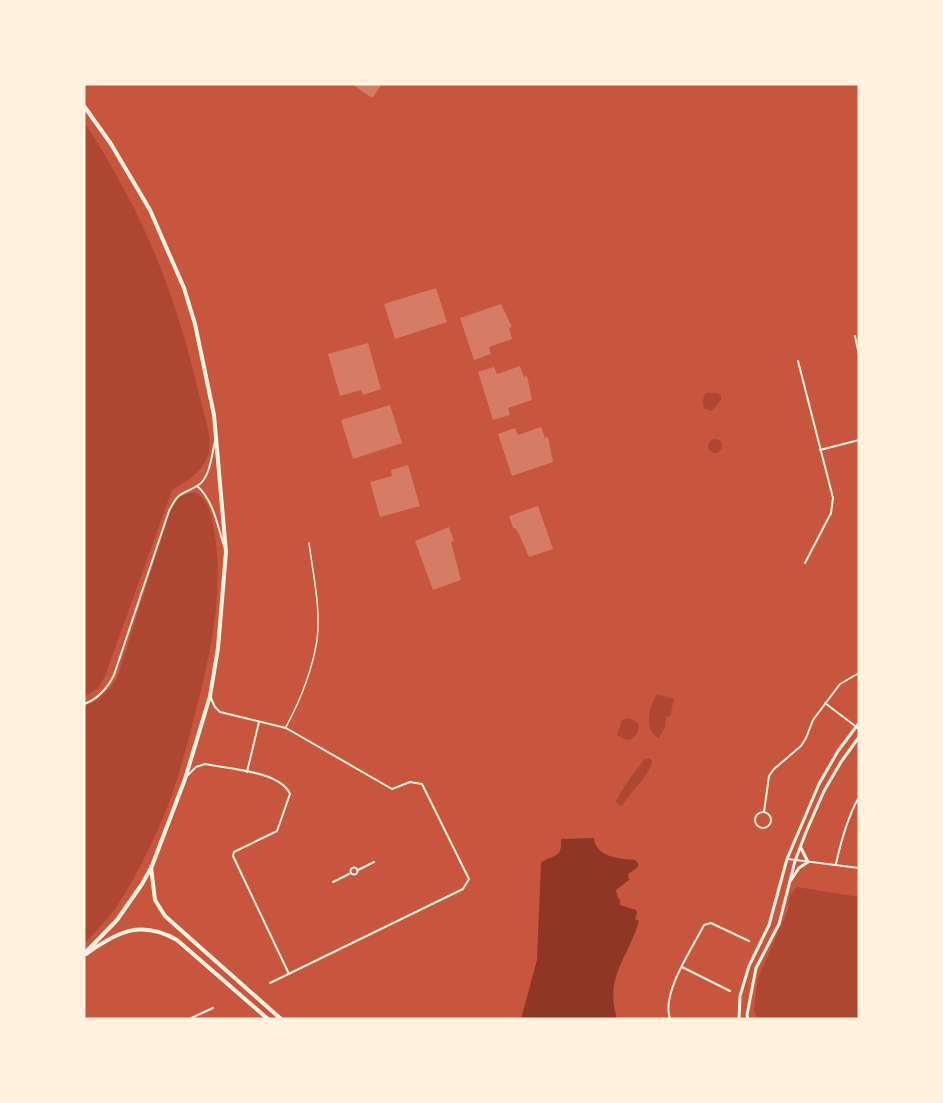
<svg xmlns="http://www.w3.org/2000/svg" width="943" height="1103" font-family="Lato,sans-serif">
<rect width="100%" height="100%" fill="#c8553d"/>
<g fill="#ae4732">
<path d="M84 122C142 210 175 291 199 394 203 412 212 434 209 452 205 470 186 482 172 490L105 676 98 688 84 697Z"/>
<path d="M706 393H718L721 396V400L712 411 705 409C702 403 702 399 706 393Z"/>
<circle cx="715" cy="446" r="7"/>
<path d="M194 492C209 499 211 514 214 530 225 591 210 655 195 714 186 749 177 784 163 818 150 848 135 879 117 906 107 920 95 932 84 944V707C100 700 108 692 117 678L170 511 180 496Z"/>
<path d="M657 694 674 699 670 716 666 717 665 727 659 738C643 731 649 706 657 694Z"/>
<path d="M628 718 634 720 639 725 637 734 630 740 624 739 617 735 622 720Z"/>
<path d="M649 758 652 760C651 775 630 791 623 805L619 806 616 801C624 786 634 772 645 759Z"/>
<path d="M797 887 859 897V1019H757L754 1009 758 978 788 910 789 897Z"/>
</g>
<path fill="#8f3625" d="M594 838C595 857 620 859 635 860L638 863V867L628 874 629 880 616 890 618 898 620 900V905L636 910 637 913 635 919 639 921C628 959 604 976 617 1019H521L537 960 541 863C551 854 563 860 561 839Z"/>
<g fill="#d67c66">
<path d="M352 84H382L372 98Z"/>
<path d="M436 288 447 322 395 339 384 304Z"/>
<path d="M501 304 512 327 509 328 512 339 489 347 491 354 474 360 460 318Z"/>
<path d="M368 343 381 389 363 395 361 390 340 396 328 354Z"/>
<path d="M520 366 524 377 527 376 532 400 508 408 510 415 493 420 478 372 494 367 497 374Z"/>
<path d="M390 405 402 443 353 459 341 420Z"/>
<path d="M541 427 545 438 548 437 553 462 512 476 498 434 515 428 518 435Z"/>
<path d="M408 465 420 506 380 517 370 482 392 476 391 470Z"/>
<path d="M538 506 553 549 529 557 518 532 515 528H513L509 516Z"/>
<path d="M449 527 454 541 451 542 461 580 433 590 415 541Z"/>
</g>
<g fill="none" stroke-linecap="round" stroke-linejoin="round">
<path stroke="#fff3e0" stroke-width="1.5" d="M286 727C301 699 312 672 317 640 321 608 313 574 309 543"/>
<g stroke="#fff3e0" stroke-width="2">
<circle cx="354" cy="871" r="3.5"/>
<path d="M358 870 374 862"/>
<path d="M333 882 349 874"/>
</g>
<g stroke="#fff3e0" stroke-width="2">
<path d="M855 336 859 355"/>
<path d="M798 361 833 498 831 513 805 563"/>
<path d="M820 450 859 440"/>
<path d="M197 486C213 499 218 527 224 546"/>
<path d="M210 696 215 707 220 712 286 728 392 789 410 782 422 784 469 879 463 889 270 983"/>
<path d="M825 703 859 729"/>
<path d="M84 704C98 699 107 689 114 675L169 511C179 491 180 496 197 486 210 479 212 454 215 441"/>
<path d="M247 772 259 722"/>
<path d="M186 777 196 767 205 764C229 769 280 771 290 794L277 831 234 852 233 856 289 974"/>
<path d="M764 812 769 776 774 769 801 746 806 738 813 720 840 684 859 673"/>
<circle cx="763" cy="820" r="8"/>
<path d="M788 859 859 868"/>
<path d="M836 864C841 841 847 818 859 797"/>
<path d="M682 967 730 991"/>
<path d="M189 1019 213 1008"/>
<path d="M670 1019C661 993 692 949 704 925L711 923 749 941"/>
</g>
<g stroke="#fff3e0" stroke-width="3">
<path d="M791 880 799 868 808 862 801 848"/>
<path d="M739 1019 740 996 749 966 769 925 787 859 819 784 838 751 859 723"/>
<path d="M748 1019 747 1015 756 968 779 924 795 861 806 832 824 791 841 762 859 737"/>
</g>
<g stroke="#fff3e0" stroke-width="4">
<path d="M151 867 155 900 165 916 281 1019"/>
<path d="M86 954C117 932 141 919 177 940L268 1019"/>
</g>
<path stroke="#fff3e0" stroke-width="4" d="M84 106 111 144 150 210 184 288 195 324 214 415 226 552 218 648 210 696 185 779 152 866 142 884 117 920 84 954"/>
</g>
<rect width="943" height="1103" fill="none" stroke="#fff3e0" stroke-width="171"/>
</svg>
